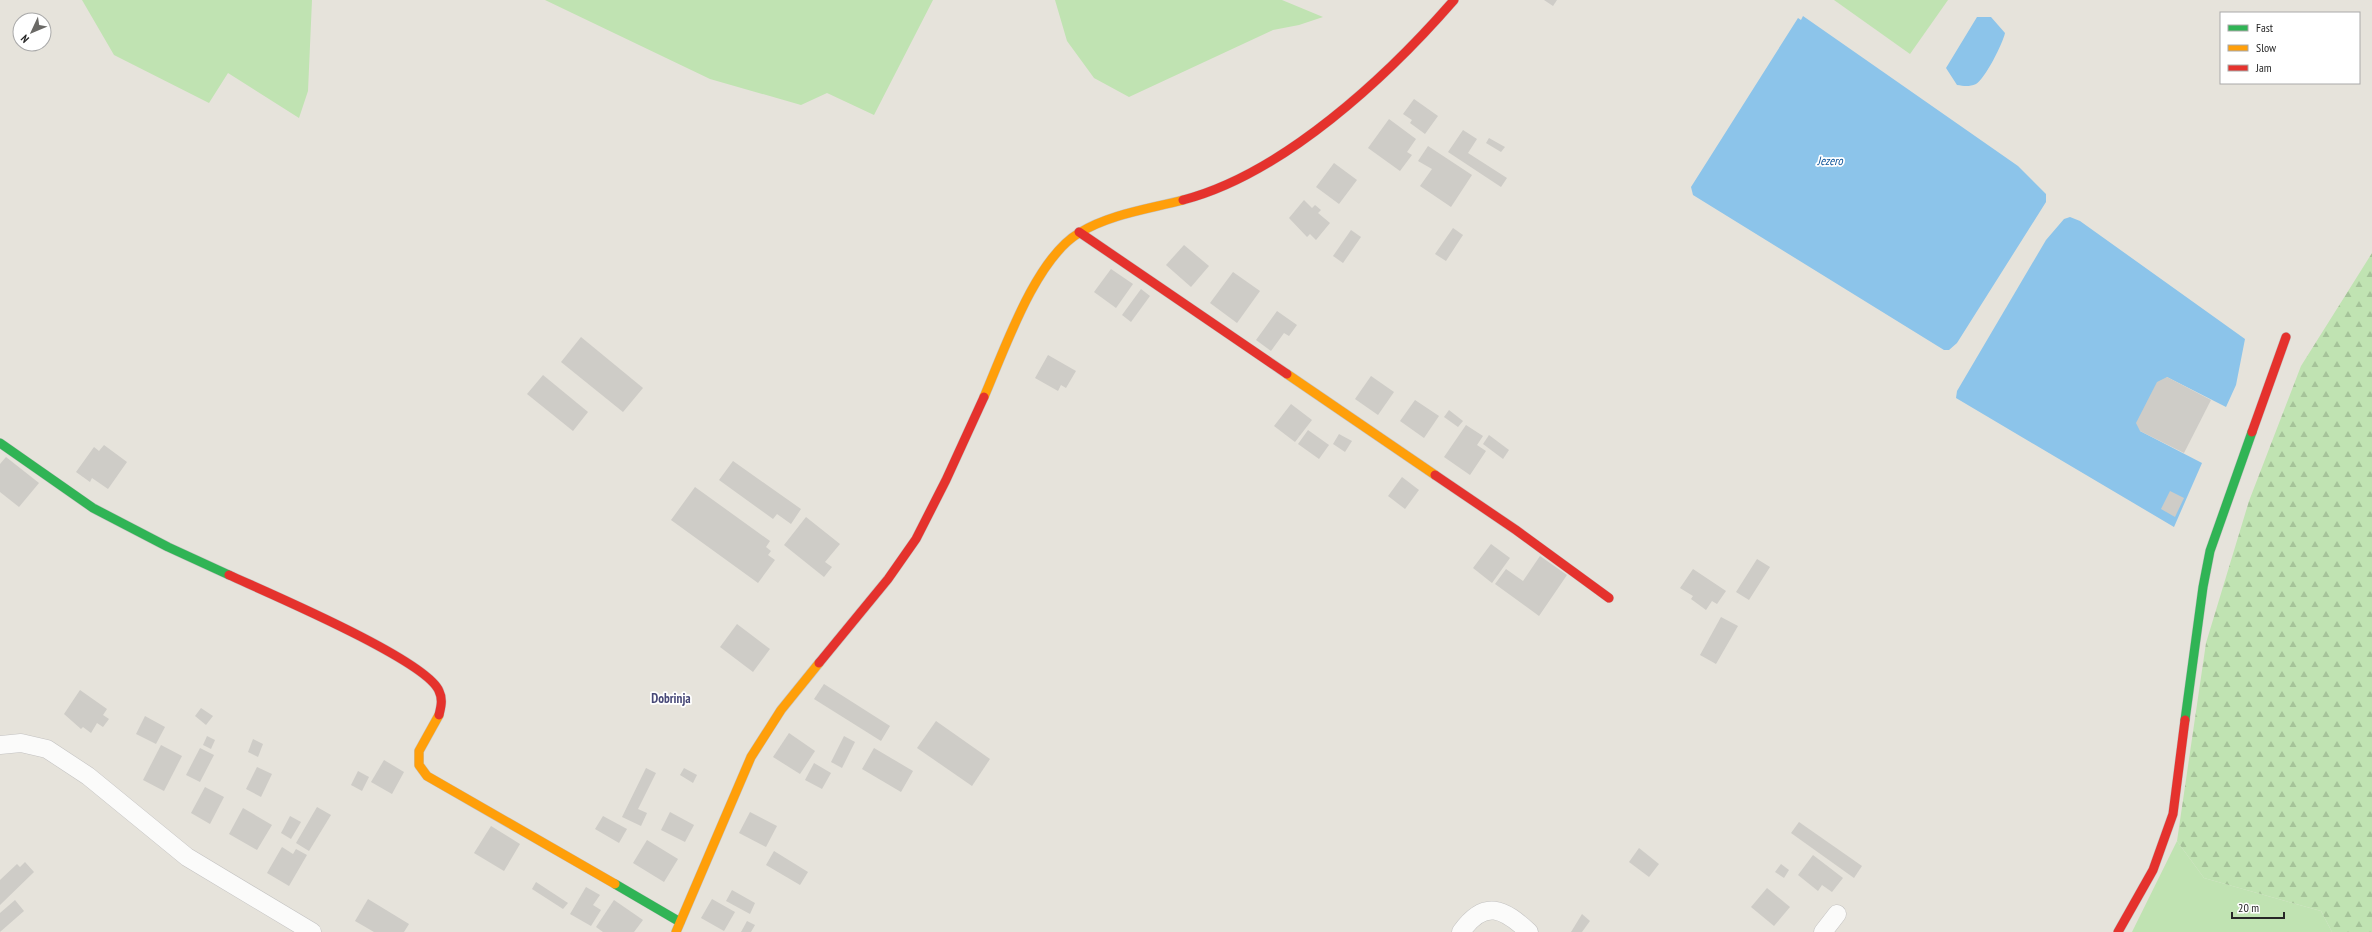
<svg xmlns="http://www.w3.org/2000/svg" width="2372" height="932" font-family="'PT Sans Narrow',sans-serif">
<defs>
<pattern id="forest-firs" width="22" height="20" patternUnits="userSpaceOnUse"><rect width="22" height="20" fill="#c0e3b2"/><path d="M5 1l3.5 6h-7zM16 11l3.5 6h-7z" fill="#a5c399"/></pattern>
</defs>
<rect width="100%" height="100%" fill="#e6e3db"/>
<g fill="#c0e3b2">
<path d="M82 0H312L308 91 299 118 228 73 209 103 114 55Z"/>
<path d="M545 0H933L874 115 827 93 801 105 710 79Z"/>
<path d="M1055 0H1282L1323 17 1299 25 1273 30 1129 97 1094 78 1067 41Z"/>
<path d="M1834 0H1948L1910 54Z"/>
<path d="M2177 841 2204 878 2321 911 2332 932H2132Z"/>
</g>
<path fill="url(#forest-firs)" d="M2372 253V932H2332L2321 911 2204 878 2177 841 2206 643 2249 501 2301 366Z"/>
<g fill="#8cc4ea">
<path d="M1803 16 2018 166 2046 194V202L1957 343 1949 350H1944L1693 195 1691 187 1798 18 1801 20Z"/>
<path d="M1977 17H1991L2005 33C2003 43 1985 79 1976 84 1969 87 1964 86 1957 85L1946 68Z"/>
<path d="M2070 217 2080 221 2245 339 2236 385 2226 407 2167 377 2140 431 2202 463 2174 527 1956 398 1957 391 2046 240 2064 219Z"/>
</g>
<g fill="#ceccc7">
<path d="M1544 0H1557L1553 6Z"/>
<path d="M1414 99 1438 116 1425 134 1410 123 1412 120 1403 114Z"/>
<path d="M1389 119 1416 139 1407 152 1412 155 1400 171 1368 148Z"/>
<path d="M1463 130 1477 139 1468 153 1507 178 1501 187 1448 152Z"/>
<path d="M1489 138 1505 147 1501 152 1486 143Z"/>
<path d="M1428 146 1472 175 1451 207 1420 186 1432 169 1418 161Z"/>
<path d="M1334 163 1357 180 1339 204 1316 187Z"/>
<path d="M1304 200 1312 208 1315 205 1321 210 1318 213 1330 223 1316 240 1310 234 1307 237 1289 218Z"/>
<path d="M1453 228 1463 235 1446 261 1435 254Z"/>
<path d="M1351 230 1361 237 1343 263 1333 256Z"/>
<path d="M1184 245 1209 266 1191 287 1166 265Z"/>
<path d="M1111 269 1133 284 1116 308 1094 292Z"/>
<path d="M1233 272 1260 291 1237 323 1210 303Z"/>
<path d="M1141 289 1150 296 1131 322 1122 315Z"/>
<path d="M1277 311 1297 325 1289 336 1284 333 1271 351 1256 340Z"/>
<path d="M581 337 643 388 623 412 561 362Z"/>
<path d="M1048 355 1076 371 1066 388 1061 385 1058 391 1035 378Z"/>
<path d="M543 375 588 412 573 431 527 394Z"/>
<path d="M1371 376 1394 392 1378 415 1355 399Z"/>
<path d="M2167 377 2211 400 2184 453 2140 431 2136 423 2157 382Z"/>
<path d="M1415 400 1439 416 1424 438 1400 421Z"/>
<path d="M1291 404 1312 420 1295 442 1274 426Z"/>
<path d="M1449 410 1463 421 1458 427 1444 417Z"/>
<path d="M1466 425 1483 436 1477 445 1486 451 1470 475 1444 457Z"/>
<path d="M1308 430 1329 445 1319 459 1298 444Z"/>
<path d="M1339 434 1352 441 1345 452 1333 444Z"/>
<path d="M1489 435 1509 450 1503 459 1483 444Z"/>
<path d="M104 445 127 462 108 489 92 478 90 482 76 472 94 447 99 451Z"/>
<path d="M6 457 39 483 19 507 0 492V464Z"/>
<path d="M733 461 801 509 791 524 777 514 773 519 719 480Z"/>
<path d="M1402 477 1419 490 1405 509 1388 496Z"/>
<path d="M695 487 770 541 766 547 771 551 768 555 775 560 758 583 671 520Z"/>
<path d="M2170 491 2184 498 2175 517 2161 509Z"/>
<path d="M806 517 840 544 825 562 832 567 824 577 784 545Z"/>
<path d="M1491 544 1510 558 1492 583 1473 568Z"/>
<path d="M1540 556 1567 575 1539 616 1495 584 1506 569 1523 581Z"/>
<path d="M1757 559 1770 567 1749 600 1736 592Z"/>
<path d="M1693 569 1726 591 1717 604 1712 601 1706 610 1691 599 1693 596 1680 588Z"/>
<path d="M1721 617 1738 626 1716 664 1700 655Z"/>
<path d="M737 624 770 649 753 672 720 647Z"/>
<path d="M824 684 890 726 881 741 814 699Z"/>
<path d="M80 690 107 709 103 715 109 719 103 727 97 723 91 733 83 727 81 729 64 714Z"/>
<path d="M201 708 213 716 206 725 195 716Z"/>
<path d="M145 716 165 727 156 744 136 734Z"/>
<path d="M936 721 990 759 972 786 917 748Z"/>
<path d="M789 733 815 751 800 774 773 757Z"/>
<path d="M207 736 215 740 211 749 203 745Z"/>
<path d="M844 736 855 742 842 768 831 762Z"/>
<path d="M253 739 263 744 258 757 248 752Z"/>
<path d="M161 745 182 756 164 791 143 780Z"/>
<path d="M200 748 214 755 200 782 186 775Z"/>
<path d="M874 748 913 771 901 792 862 769Z"/>
<path d="M384 760 404 772 392 794 371 782Z"/>
<path d="M814 763 831 773 822 789 805 780Z"/>
<path d="M257 767 272 774 261 797 246 789Z"/>
<path d="M646 768 656 773 638 809 647 813 641 826 622 817Z"/>
<path d="M684 768 697 775 693 783 680 775Z"/>
<path d="M358 771 369 777 362 791 351 785Z"/>
<path d="M205 787 224 797 210 824 191 813Z"/>
<path d="M317 807 331 815 309 851 296 843Z"/>
<path d="M243 808 272 825 257 850 229 834Z"/>
<path d="M670 812 694 825 685 842 661 830Z"/>
<path d="M750 812 777 826 766 847 739 833Z"/>
<path d="M290 816 301 822 291 839 281 833Z"/>
<path d="M603 816 627 829 619 843 595 829Z"/>
<path d="M1799 822 1862 866 1854 878 1791 833Z"/>
<path d="M491 826 520 844 504 871 474 853Z"/>
<path d="M647 840 678 859 664 882 633 863Z"/>
<path d="M282 847 293 854 296 849 307 855 289 886 267 873Z"/>
<path d="M1639 848 1659 864 1649 877 1629 862Z"/>
<path d="M774 851 808 872 800 885 766 865Z"/>
<path d="M1813 855 1843 878 1832 892 1822 885 1818 891 1798 875Z"/>
<path d="M25 862 34 872 0 905V880L17 864 20 867Z"/>
<path d="M1781 864 1789 870 1784 878 1775 872Z"/>
<path d="M536 882 568 903 563 909 532 889Z"/>
<path d="M586 887 600 895 593 905 601 910 591 926 570 914Z"/>
<path d="M1767 888 1790 907 1774 926 1751 907Z"/>
<path d="M732 890 755 903 750 914 726 901Z"/>
<path d="M368 899 409 924 404 932H374L355 921Z"/>
<path d="M712 899 735 912 724 931 701 918Z"/>
<path d="M15 900 24 911 0 932V913Z"/>
<path d="M614 900 643 920 634 932H603L596 927Z"/>
<path d="M1582 914 1590 921 1582 932H1571Z"/>
<path d="M747 921 755 925 751 932H741Z"/>
</g>
<g fill="none" stroke-linecap="round" stroke-linejoin="round">
<g stroke="#c3c2c1" stroke-width="19">
<g id="street">
<path d="M0 745 21 743 47 749 88 776 187 857 312 932"/>
<path d="M1461 932C1485 898 1504 909 1529 932"/>
<path d="M1823 932 1837 914"/>
</g>
</g>
<g stroke="#c3c2c1" stroke-width="10">
<g id="fast">
<path d="M0 443 93 508 168 547 229 575"/>
<path d="M2185 720 2203 587 2210 551 2252 432"/>
<path d="M615 884 680 922"/>
</g>
</g>
<g stroke="#c3c2c1" stroke-width="10">
<g id="slow">
<path d="M1287 374 1435 475"/>
<path d="M984 397C1004 351 1035 259 1079 233 1110 214 1149 209 1183 200"/>
<path d="M439 715 419 751V765L427 776 615 884"/>
<path d="M676 932 751 757 781 710 819 663"/>
</g>
</g>
<g stroke="#c3c2c1" stroke-width="10">
<g id="jam">
<path d="M1183 200C1283 174 1387 77 1454 0"/>
<path d="M1079 232 1287 374"/>
<path d="M2252 432 2286 337"/>
<path d="M1435 475 1516 530 1609 598"/>
<path d="M229 575C266 592 427 660 439 691 443 699 441 707 439 715"/>
<path d="M819 663 888 579 916 539 946 480 984 397"/>
<path d="M2118 932 2153 870 2173 814 2185 720"/>
</g>
</g>
<use href="#street" stroke="#fbfbfa" stroke-width="18"/>
<use href="#fast" stroke="#30b455" stroke-width="9"/>
<use href="#slow" stroke="#ff9f0a" stroke-width="9"/>
<use href="#jam" stroke="#e5322d" stroke-width="9"/>
</g>
<g text-anchor="middle" dominant-baseline="central" stroke-width="3.5" stroke-linejoin="round" paint-order="stroke">
<g font-size="12" font-style="italic" fill="#0a5197" stroke="#fff">
<text x="1830" y="160">Jezero</text>
</g>
<g font-size="13" font-weight="bold" fill="#474877" stroke="#fff">
<text x="671" y="698">Dobrinja</text>
</g>
</g>
<rect x="2220" y="12" width="140" height="72" fill="#ffffff" stroke="#a9a9a9"/>
<rect x="2228" y="25" width="20" height="6" fill="#30b455" stroke="#a9a9a9"/>
<text x="2256" y="32" font-size="12" fill="#272727">Fast</text>
<rect x="2228" y="45" width="20" height="6" fill="#ff9f0a" stroke="#a9a9a9"/>
<text x="2256" y="52" font-size="12" fill="#272727">Slow</text>
<rect x="2228" y="65" width="20" height="6" fill="#e5322d" stroke="#a9a9a9"/>
<text x="2256" y="72" font-size="12" fill="#272727">Jam</text>
<g transform="translate(32 32) rotate(226)"><circle r="19" fill="#ffffff" stroke="#a9a9a9"/>
<path d="M0-3L7 15L0 10L-7 15Z" fill="#6a6966"/>
<text y="-6" font-size="11" font-weight="bold" text-anchor="middle" fill="#272727">N</text>
</g>
<path d="M2232 912v6h52v-6" fill="none" stroke="#272727" stroke-width="2"/>
<text x="2238" y="912" font-size="12" fill="#272727" stroke="#ffffff" stroke-width="3" paint-order="stroke">20 m</text>
</svg>
